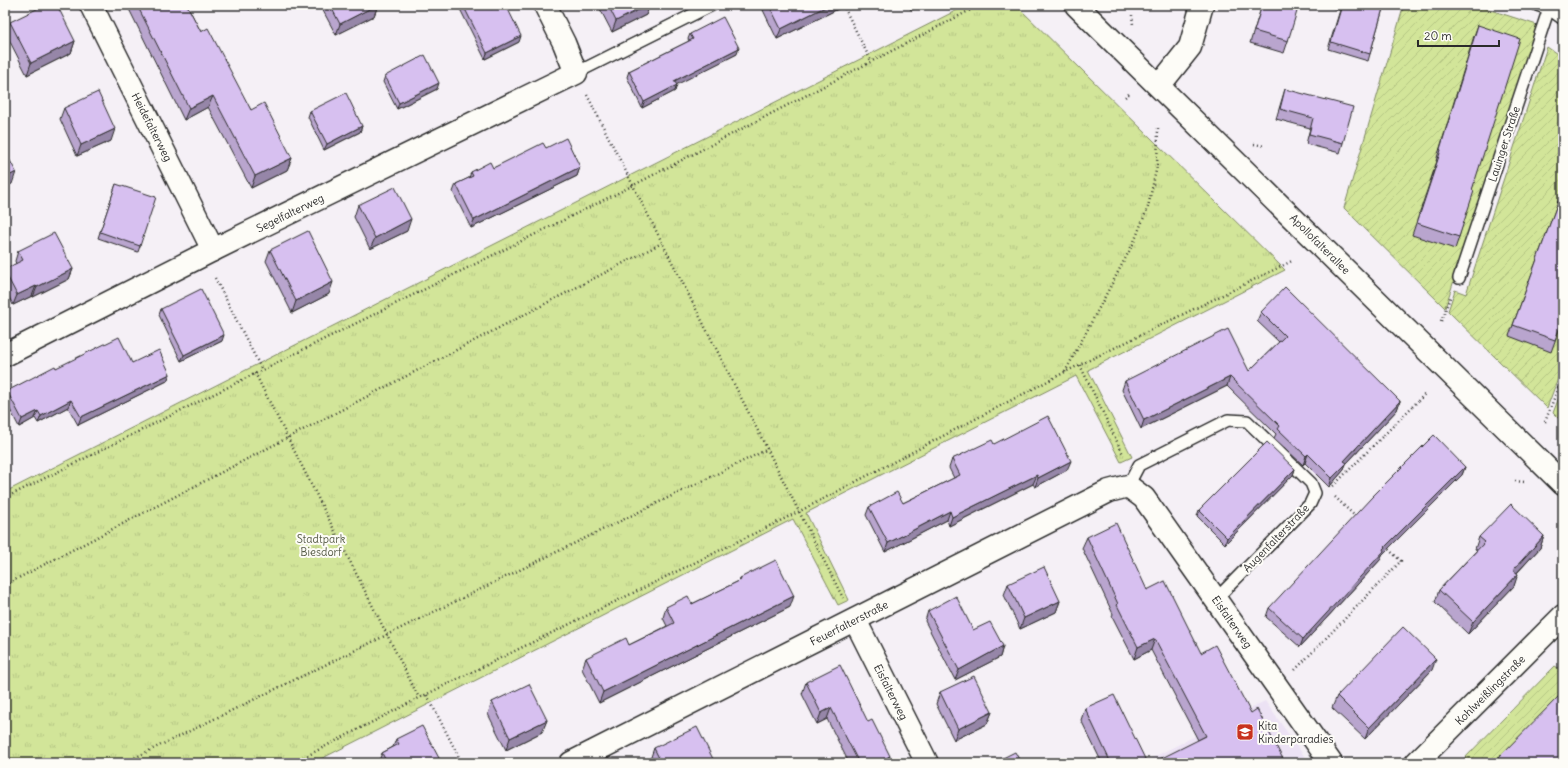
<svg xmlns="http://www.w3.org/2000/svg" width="1568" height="768" font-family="Delius,sans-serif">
<defs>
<pattern id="park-tufts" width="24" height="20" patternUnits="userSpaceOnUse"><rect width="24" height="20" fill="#d2e599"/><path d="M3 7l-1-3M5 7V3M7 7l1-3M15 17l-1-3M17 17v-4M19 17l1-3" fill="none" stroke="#b4c584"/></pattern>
<pattern id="garden-furrows" width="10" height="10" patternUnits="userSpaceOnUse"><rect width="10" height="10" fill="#d2e599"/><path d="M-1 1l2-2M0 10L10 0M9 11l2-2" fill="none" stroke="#b4c584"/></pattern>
</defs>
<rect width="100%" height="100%" fill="#f5f0f6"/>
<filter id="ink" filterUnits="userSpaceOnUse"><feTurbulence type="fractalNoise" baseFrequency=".025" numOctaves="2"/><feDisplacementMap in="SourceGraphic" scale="8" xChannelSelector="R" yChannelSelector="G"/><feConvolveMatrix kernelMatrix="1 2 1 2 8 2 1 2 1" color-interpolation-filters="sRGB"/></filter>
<g filter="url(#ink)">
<path fill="#ece2f4" d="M1265 701 1309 763H1142Z"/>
<g fill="url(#park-tufts)" stroke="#7e8862">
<path d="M967 5H1016L1285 270 1088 370 1132 457 1121 462 1076 376 806 513 849 600 838 605 793 519 313 763H5V492Z"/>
<path d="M1563 387V423L1553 413Z"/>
</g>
<g fill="url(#garden-furrows)" stroke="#7e8862">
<path d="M1404 5H1475L1537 25 1445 308 1344 208Z"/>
<path d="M1547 47 1563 58V365L1547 408 1448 311 1455 290 1466 294Z"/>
<path d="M1555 666 1563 671V702L1503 763H1460Z"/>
</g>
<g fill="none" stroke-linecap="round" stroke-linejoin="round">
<g stroke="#2b2b2b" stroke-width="14">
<g id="lane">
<path d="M1537 5 1549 9 1563 19"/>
<path d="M576 73 712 5"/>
<path d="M1459 278 1550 5"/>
<path d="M1128 486 1139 465 1228 420 1247 421 1311 483 1315 493 1310 504 1216 599"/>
</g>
</g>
<g stroke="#2b2b2b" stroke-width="25">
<g id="street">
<path d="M91 5 213 250"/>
<path d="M1159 86 1190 47 1202 5"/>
<path d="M5 355 213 250 576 73 564 43 545 5"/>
<path d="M855 620 927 763"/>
<path d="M571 763 1109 491 1128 486 1144 498 1331 763"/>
<path d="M1416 763 1563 616"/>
</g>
</g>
<g stroke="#2b2b2b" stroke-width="25">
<path id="secondary" d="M1076 5 1563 484"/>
</g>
<g stroke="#2b2b2b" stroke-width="2.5" stroke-dasharray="1 3" stroke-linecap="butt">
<path d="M843 5 871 61"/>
<path d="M1132 15 1133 25"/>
<path d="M587 95 843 598"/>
<path d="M1125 97 1130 93"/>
<path d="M1254 144 1265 146"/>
<path d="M215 278 262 370"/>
<path d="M1441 321 1451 295"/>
<path d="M1080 365 1123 454"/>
<path d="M1065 372 1134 242 1148 207 1157 166 1158 128"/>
<path d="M255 373 419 698"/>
<path d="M1545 422 1563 375"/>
<path d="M1515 481 1525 482"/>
<path d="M1333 486 1426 393"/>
<path d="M1335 497 1357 518"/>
<path d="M5 498 632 186 980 5"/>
<path d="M5 585 662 243"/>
<path d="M1295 670 1401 561 1386 547"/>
<path d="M427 695 462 763"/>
<path d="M124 763 768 449"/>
<path d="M293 763 419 698 800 511 1065 372 1292 261"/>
<path d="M1491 763 1494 760"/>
</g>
<use href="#lane" stroke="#fdfcf7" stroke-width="11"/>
<use href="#street" stroke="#fdfcf7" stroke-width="22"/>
<use href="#secondary" stroke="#fdfcf7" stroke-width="22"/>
</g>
<g fill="#b9a5ce" stroke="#2b2b2b">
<path d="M127 5H187L201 32 251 110 292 158 287 170 251 188 208 107 184 120Z"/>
<path d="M320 5H378L374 16 336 35Z"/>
<path d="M462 5H489L491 9 519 42 485 59 460 9Z"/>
<path d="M598 5H650L646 15 612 32Z"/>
<path d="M765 5H846L777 39 763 10Z"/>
<path d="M909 5H921L911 10Z"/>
<path d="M1262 5H1290L1288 41 1284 53 1250 43Z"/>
<path d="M1323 5H1384L1368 61 1328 49 1340 10Z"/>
<path d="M10 22 75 41 71 53 27 75 6 34Z"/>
<path d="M1478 25 1472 190 1459 237 1455 249 1412 235 1437 161H1436L1474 36Z"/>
<path d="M690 34 737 54 676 84 675 91 642 108 627 77 629 71 689 41 688 39Z"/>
<path d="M385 76 437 89 397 109 383 82Z"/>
<path d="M1285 89 1343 143 1340 153 1306 144 1310 128 1276 119Z"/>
<path d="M64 108 111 141 77 156 60 119Z"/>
<path d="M310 111 362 126 360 132 324 150 308 117Z"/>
<path d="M546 148 580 167 577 176 471 228 453 192 456 184 469 178 471 172 493 168Z"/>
<path d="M116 184 140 246 138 252 98 238Z"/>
<path d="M1563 188V319L1551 352 1509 336Z"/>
<path d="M358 205 407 231 370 249 354 217Z"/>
<path d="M270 250 329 294 292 313 266 261Z"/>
<path d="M18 251 73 269 69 279 33 297 32 296 13 305 5 289V269L16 264 15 261Z"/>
<path d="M161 309 222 341 181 361 159 315Z"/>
<path d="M1261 312 1400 401 1397 410 1346 464 1343 471 1329 487 1305 463 1303 465 1274 438 1276 434 1227 386 1141 429 1122 390 1125 381 1249 371 1279 342 1257 321Z"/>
<path d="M132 363 170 374 167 381 78 425 68 407 38 423 35 418 19 427 5 400V397L7 391 56 368Z"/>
<path d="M994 444 1067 470 1035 487 1033 484 949 526 947 520 885 552 866 515 869 507 903 503 954 478 949 468 952 459Z"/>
<path d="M1465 467 1462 475 1382 555 1381 559 1300 647 1266 617 1269 608Z"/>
<path d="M1295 469 1293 475 1225 544 1197 516 1199 510Z"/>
<path d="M1544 536 1540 548 1517 573 1514 586 1468 634 1435 602 1439 590 1477 550 1475 549 1479 537Z"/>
<path d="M1087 537 1147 590 1251 713 1198 740 1151 650 1134 659 1112 616 1113 614 1082 548Z"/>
<path d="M740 578 790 607 599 703 582 669 586 658 629 645 667 626 663 618 666 607 692 604 739 581Z"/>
<path d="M1008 584 1060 601 1056 612 1020 629 1004 595Z"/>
<path d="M928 611 973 630 1003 646 1000 657 955 680 925 621Z"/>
<path d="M1432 670 1365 739 1332 708 1337 696Z"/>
<path d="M806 682 888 763H849L827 719 817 724 802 694Z"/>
<path d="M940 692 992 712 987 724 954 740 936 704Z"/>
<path d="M492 702 547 720 542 732 506 750 488 714Z"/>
<path d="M1085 708 1147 763H1102L1081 720Z"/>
<path d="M396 739 440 760 438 763H378L382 753 393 747Z"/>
<path d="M654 748 715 763H652L650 760Z"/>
</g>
<g fill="#9686a8" stroke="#2b2b2b">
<path d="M377 5H378L374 16 336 35 340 24Z"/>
<path d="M648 5H650L646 15 612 32 616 21Z"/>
<path d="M829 5H846L777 39 781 29Z"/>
<path d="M913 5H921L911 10Z"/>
<path d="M521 36 519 42 485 59 487 53Z"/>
<path d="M75 41 71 53 27 75 31 63Z"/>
<path d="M739 48 737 54 672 87 674 81Z"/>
<path d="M439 83 437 89 397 109 399 103Z"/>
<path d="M677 85 675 91 642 108 644 102Z"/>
<path d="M213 96 208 107 184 120 189 108Z"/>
<path d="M362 126 360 132 324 150 327 144Z"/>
<path d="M115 129 111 141 77 156 81 145Z"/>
<path d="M292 158 287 170 251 188 255 176Z"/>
<path d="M580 167 577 176 471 228 474 220Z"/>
<path d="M16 172 12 184 5 187V178Z"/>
<path d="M411 219 407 231 370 249 375 238Z"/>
<path d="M73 269 69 279 33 297 37 287Z"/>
<path d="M333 282 329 294 292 313 296 301Z"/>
<path d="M36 286 32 296 13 305 17 295Z"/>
<path d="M224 335 222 341 181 361 184 355Z"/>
<path d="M170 374 167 381 78 425 81 417Z"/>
<path d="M1230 377 1227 386 1141 429 1144 420Z"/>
<path d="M71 400 68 407 38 423 41 416Z"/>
<path d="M1400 401 1397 410 1346 464 1343 471 1329 487 1332 478 1344 461Z"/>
<path d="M38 411 35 418 19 427 22 419Z"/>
<path d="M1308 454 1305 463 1303 465 1306 456Z"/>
<path d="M1071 461 1067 470 1035 487 1038 478Z"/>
<path d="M1465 467 1462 475 1382 555 1381 559 1300 647 1303 639 1383 549Z"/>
<path d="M1295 469 1293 475 1225 544 1227 538Z"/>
<path d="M1037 475 1033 484 949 526 952 517Z"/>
<path d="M950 511 947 520 885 552 888 543Z"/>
<path d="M1544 536 1540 548 1509 581 1513 570Z"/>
<path d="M1518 574 1514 586 1468 634 1473 622Z"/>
<path d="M794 596 790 607 599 703 603 692Z"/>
<path d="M1060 601 1056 612 1020 629 1024 618Z"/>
<path d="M1155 639 1151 650 1134 659 1138 647Z"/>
<path d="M1003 646 1000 657 955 680 959 670Z"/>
<path d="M1436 659 1432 670 1365 739 1369 728Z"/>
<path d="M831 708 827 719 817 724 821 713Z"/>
<path d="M992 712 987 724 954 740 958 729Z"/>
<path d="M547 720 542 732 506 750 510 738Z"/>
<path d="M890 756 888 763H876Z"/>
<path d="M440 760 438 763H433Z"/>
</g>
<g fill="#d7c0f0" stroke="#2b2b2b">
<path d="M45 5H57L75 41 31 63 10 22Z"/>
<path d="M137 5H187L201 32 208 28 251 110 264 103 292 158 255 176 213 96 189 108Z"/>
<path d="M330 5H377L340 24Z"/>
<path d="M463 5H489L491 9 500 5H506L521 36 487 53Z"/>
<path d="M608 5H648L616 21Z"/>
<path d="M769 5H829L781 29Z"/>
<path d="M1262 5H1290L1298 8 1288 41 1254 31Z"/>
<path d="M1342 5H1384L1370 54 1331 42Z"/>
<path d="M723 17 739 48 674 81 677 85 644 102 629 71 693 39 690 34Z"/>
<path d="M1478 25 1520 39 1472 190 1474 191 1459 237 1417 223 1441 150 1440 149Z"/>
<path d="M425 55 439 83 399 103 385 76Z"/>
<path d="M1285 89 1353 107 1343 143 1309 134 1313 118 1280 109Z"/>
<path d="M98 92 115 129 81 145 64 108Z"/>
<path d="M346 93 362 126 327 144 310 111Z"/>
<path d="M566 138 580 167 474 220 456 184 473 176 471 172 490 162 493 168 543 143 546 148Z"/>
<path d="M5 151 16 172 5 178Z"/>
<path d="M116 184 156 197 140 246 100 232Z"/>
<path d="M395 187 411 219 375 238 358 205Z"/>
<path d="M1563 188V319L1555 340 1513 325Z"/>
<path d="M308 231 333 282 296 301 270 250Z"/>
<path d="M54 233 73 269 37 287 36 286 17 295 5 272V269L23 260 18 251Z"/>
<path d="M1285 287 1400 401 1344 461 1347 463 1332 478 1308 454 1306 456 1278 429 1280 426 1230 377 1144 420 1125 381 1228 329 1249 371 1285 336 1261 312Z"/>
<path d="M201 289 224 335 184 355 161 309Z"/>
<path d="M119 337 132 363 159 350 170 374 81 417 71 400 41 416 38 411 22 419 7 391 55 366 56 368Z"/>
<path d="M1048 416 1071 461 1038 478 1037 475 952 517 950 511 888 543 869 507 897 492 903 503 960 475 952 459 992 440 994 444Z"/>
<path d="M1434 435 1465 467 1383 549 1384 551 1303 639 1269 608 1371 498Z"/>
<path d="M1267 442 1295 469 1227 538 1199 510Z"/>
<path d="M1511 504 1544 536 1513 570 1518 574 1473 622 1439 590 1485 542 1479 537Z"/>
<path d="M1116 523 1147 590 1165 581 1201 653 1215 645 1251 713 1257 709 1283 759 1284 763H1152L1206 736 1155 639 1138 647 1117 605 1118 604 1087 537Z"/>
<path d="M776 560 794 596 603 692 586 658 626 638 629 645 674 623 666 607 688 596 692 604 741 580 740 578Z"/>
<path d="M1044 567 1060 601 1024 618 1008 584Z"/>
<path d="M956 596 973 630 990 622 1003 646 959 670 928 611Z"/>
<path d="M1403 627 1436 659 1369 728 1337 696Z"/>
<path d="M840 665 868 722 872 720 890 756 876 763H859L831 708 821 713 806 682Z"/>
<path d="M974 676 992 712 958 729 940 692Z"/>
<path d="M529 684 547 720 510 738 492 702Z"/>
<path d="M1563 692V763H1493Z"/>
<path d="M1114 695 1147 763H1111L1085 708Z"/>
<path d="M422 726 440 760 433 763H387L382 753 399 744 396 739Z"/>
<path d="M697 727 715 763H654L660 760 654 748Z"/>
<path d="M1015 752 1021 763H993Z"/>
</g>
</g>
<defs>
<g id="school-square" transform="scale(0.9)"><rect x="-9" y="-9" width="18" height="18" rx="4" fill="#c8321e" stroke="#fdfcf7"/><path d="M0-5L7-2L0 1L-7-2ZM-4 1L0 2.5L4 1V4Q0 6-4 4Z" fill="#fff"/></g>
</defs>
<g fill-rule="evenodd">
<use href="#school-square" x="1245" y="732"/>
</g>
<g text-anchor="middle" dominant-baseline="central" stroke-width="4" stroke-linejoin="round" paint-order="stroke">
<g font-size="11" fill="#2b2b2b" stroke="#fdfcf7">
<text transform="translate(152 127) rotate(63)">Heidefalterweg</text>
<text transform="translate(1504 144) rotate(-72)">Lauinger Straße</text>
<text transform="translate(290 213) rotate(-26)">Segelfalterweg</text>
<text transform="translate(1320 244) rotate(45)">Apollofalterallee</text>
<text transform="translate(1276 538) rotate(-46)">Augenfalterstraße</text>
<text transform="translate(1232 622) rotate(55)">Eisfalterweg</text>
<text transform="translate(849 623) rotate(-27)">Feuerfalterstraße</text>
<text transform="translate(1490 690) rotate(-45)">Kohlweißlingstraße</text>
<text transform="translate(891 692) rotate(63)">Eisfalterweg</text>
</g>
<g font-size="11" fill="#555a46" stroke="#fdfcf7">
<text x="321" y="539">Stadtpark<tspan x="321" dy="13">Biesdorf</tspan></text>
</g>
<g font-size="11" fill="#2b2b2b" stroke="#fdfcf7" text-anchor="start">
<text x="1258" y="726">Kita<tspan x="1258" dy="13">Kinderparadies</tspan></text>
</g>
</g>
<rect width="1568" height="768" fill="none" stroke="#fdfcf7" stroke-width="20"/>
<rect x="10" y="10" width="1548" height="748" fill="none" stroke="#2b2b2b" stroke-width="1.5" filter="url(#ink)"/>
<path d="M1418 40v6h81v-6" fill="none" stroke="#2b2b2b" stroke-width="2"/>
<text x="1424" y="40" font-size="12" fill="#2b2b2b" stroke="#fdfcf7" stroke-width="3" paint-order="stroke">20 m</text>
</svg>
